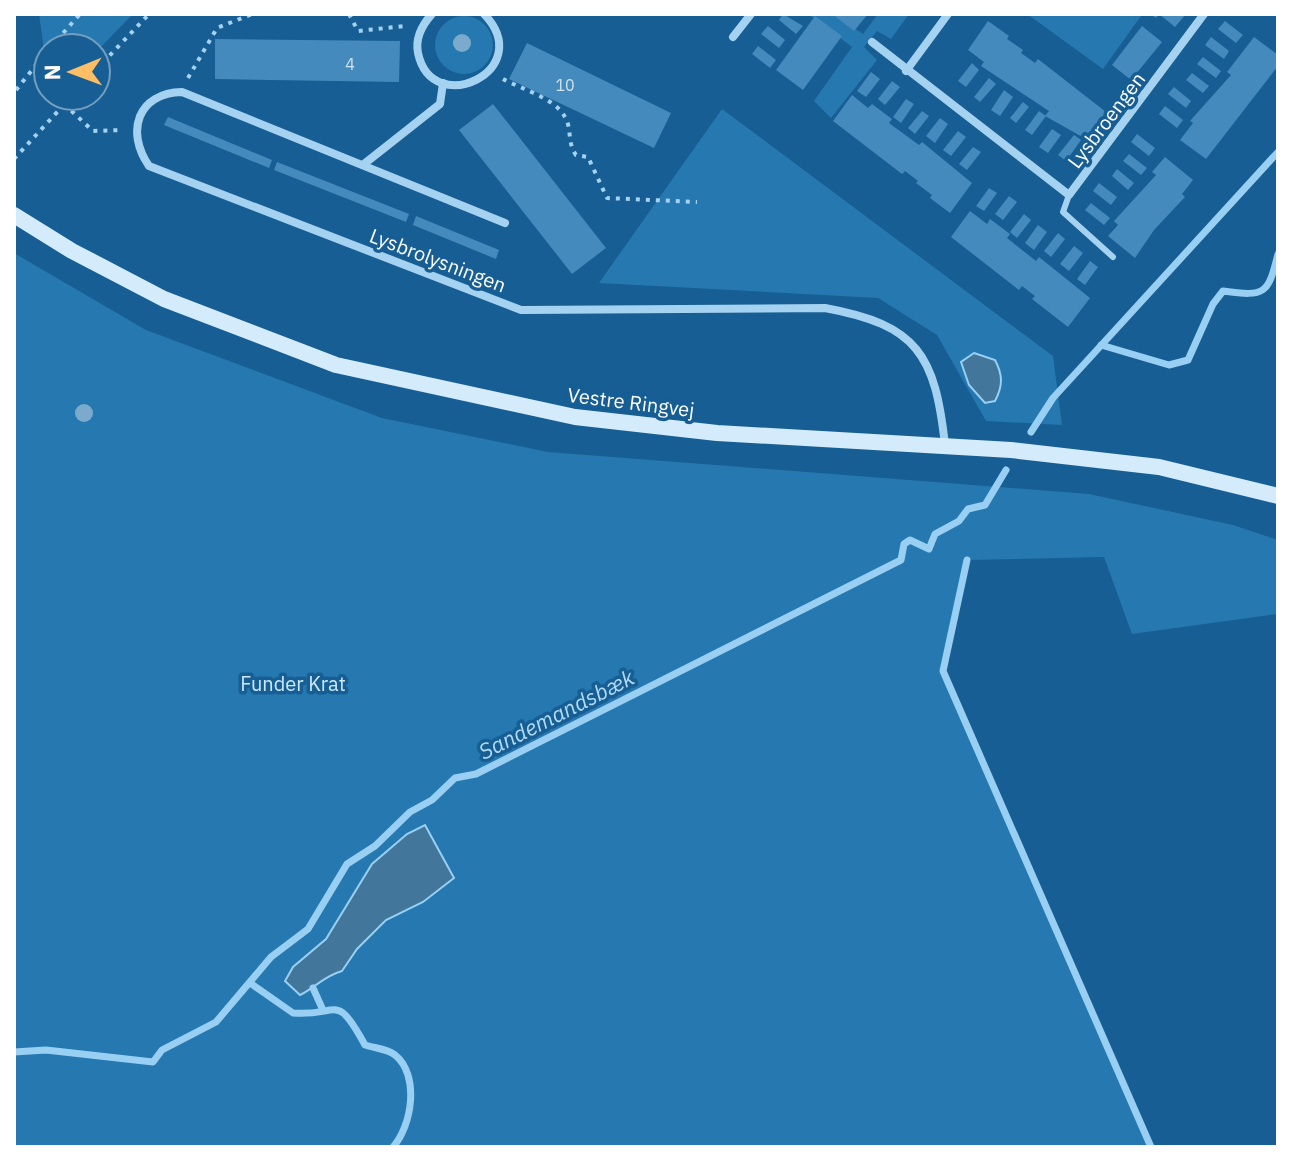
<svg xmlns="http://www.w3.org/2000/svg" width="1292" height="1161" font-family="'IBM Plex Sans',sans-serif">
<rect width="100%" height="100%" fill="#165e93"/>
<g fill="#2678b0">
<path d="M39 14H133L96 52V48H48L47 71Z"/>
<path d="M808 14H834L863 34 878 14H909L891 39 877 31 864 47 877 60 831 118 814 101 852 47Z"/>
<path d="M1027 14H1139L1141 16 1103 69Z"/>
<circle cx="464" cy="45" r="29"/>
<path d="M722 109 1053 356 1062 425 986 421 937 335 878 298 599 283Z"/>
<path d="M14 253 146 330 382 418 548 452 1089 494 1233 525 1278 540V614L1132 634 1104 557 967 560 943 670 1151 1147H14Z"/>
</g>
<g fill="#42769b" stroke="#98cff3" stroke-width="2">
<path d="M974 353 995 360C1003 375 1003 386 995 401L985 403 969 385 961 362Z"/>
<path d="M425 825 454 878 423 902 386 920 357 949 342 971C324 976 316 987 300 995L285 981 293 967 326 939 372 864 407 834Z"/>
</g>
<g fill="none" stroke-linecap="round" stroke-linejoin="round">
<g stroke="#98cff3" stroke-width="7">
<path d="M1101 345 1169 365 1188 360 1213 304 1223 291C1266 297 1268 294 1278 254"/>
<path d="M1031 432 1053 398 1278 152"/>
<path d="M967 560 943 671 1151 1147"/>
<path d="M250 983 293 1013C339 1017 335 990 365 1045 374 1048 388 1049 395 1055 420 1075 412 1126 393 1147"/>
<path d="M313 988 322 1008"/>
<path d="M14 1052 46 1050 153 1062 162 1050 216 1022 271 957 308 929 347 864 375 846 410 812 432 800 455 778 476 774 901 560 904 544 910 540 929 549 935 534 959 521 968 509 985 505 1006 470"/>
</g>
</g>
<g fill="#448abd">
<path d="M783 14 803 26 796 34 779 20Z"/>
<path d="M832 14H868L854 31Z"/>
<path d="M1150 14H1186L1175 27 1159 14 1156 18Z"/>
<path d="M815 16 842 36 803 90 776 70Z"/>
<path d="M988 21 1009 36 1007 39 1023 50 1021 53 1035 63 1038 59 1106 112 1086 139 1045 116 1049 111 981 66 984 62 968 50Z"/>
<path d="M1225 21 1243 35 1236 43 1218 29Z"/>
<path d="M768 26 785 40 779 48 761 34Z"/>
<path d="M1142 26 1162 42 1131 80 1112 65Z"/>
<path d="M1211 37 1229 51 1224 59 1205 45Z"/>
<path d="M1254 37 1278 55V66L1206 159 1180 140 1193 123 1190 121 1231 75 1227 72Z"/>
<path d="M215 39 400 41 399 82 215 79Z"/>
<path d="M527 43 671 113 654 148 509 79Z"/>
<path d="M758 46 776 60 770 68 752 54Z"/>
<path d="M1203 57 1221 71 1216 78 1197 64Z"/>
<path d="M972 63 979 70 966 87 958 81Z"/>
<path d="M871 72 880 79 866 97 857 91Z"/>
<path d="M1192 73 1209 86 1203 93 1186 80Z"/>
<path d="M989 78 996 84 980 102 974 97Z"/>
<path d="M892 81 900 87 885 105 878 99Z"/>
<path d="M1174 87 1191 101 1186 108 1168 94Z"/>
<path d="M1004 90 1013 97 1000 116 991 110Z"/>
<path d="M852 95 868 108 872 104 892 119 889 123 919 145 922 142 972 183 950 213 930 198 932 195 916 183 918 181 905 171 902 174 833 121Z"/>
<path d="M906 99 914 104 901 123 893 117Z"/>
<path d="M1023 102 1029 107 1016 123 1010 118Z"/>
<path d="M493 104 606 248 572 274 459 130Z"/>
<path d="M1165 106 1183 120 1177 128 1159 114Z"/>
<path d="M922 111 929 116 915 134 908 128Z"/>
<path d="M1039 111 1046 116 1032 135 1025 130Z"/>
<path d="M168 117 272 160 269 168 164 125Z"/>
<path d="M940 118 948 124 935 143 926 136Z"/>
<path d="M1052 129 1061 135 1048 153 1039 147Z"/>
<path d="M958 131 966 137 951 156 943 150Z"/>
<path d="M1137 134 1155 148 1149 156 1131 142Z"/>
<path d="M1074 135 1081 140 1066 161 1058 155Z"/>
<path d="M973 147 981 152 967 170 959 164Z"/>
<path d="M1129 154 1147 168 1141 175 1123 161Z"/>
<path d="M1165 157 1193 180 1182 194 1185 197 1154 230 1135 258 1108 236 1118 225 1114 221 1156 175 1152 172Z"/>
<path d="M277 162 409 214 406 222 274 170Z"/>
<path d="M1117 169 1134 183 1128 190 1112 176Z"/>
<path d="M1099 183 1117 197 1111 205 1093 191Z"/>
<path d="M989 188 997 193 984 211 976 206Z"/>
<path d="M1009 196 1017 202 1003 220 995 214Z"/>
<path d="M1091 203 1110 218 1104 225 1085 210Z"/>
<path d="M970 211 987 224 990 219 1010 234 1007 238 1036 261 1039 257 1090 298 1068 327 1032 299 1035 296 1022 286 1019 290 951 237Z"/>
<path d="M1024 214 1031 220 1017 238 1010 232Z"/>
<path d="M416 216 499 250 496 259 413 225Z"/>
<path d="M1038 225 1047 232 1034 250 1025 243Z"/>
<path d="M1058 233 1065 239 1051 257 1044 251Z"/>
<path d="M1074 246 1083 253 1069 271 1060 264Z"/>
<path d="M1090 261 1098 267 1085 285 1077 279Z"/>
</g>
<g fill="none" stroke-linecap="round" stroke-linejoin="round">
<g stroke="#a6d2f1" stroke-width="4" stroke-dasharray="4 6" stroke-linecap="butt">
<path d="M349 14 358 31 405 26"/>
<path d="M50 48 80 14"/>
<path d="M96 70 149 14"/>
<path d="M188 78 217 28 252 14"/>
<path d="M503 79C521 89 555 98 565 117 572 128 567 143 576 155L588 157 607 198 697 202"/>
<path d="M16 90 48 50"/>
<path d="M64 104 93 131 123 130"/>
<path d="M14 159 72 96"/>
</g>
<path stroke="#a6d2f1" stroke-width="6" d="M1069 195 1063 212 1113 257"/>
<g stroke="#a6d2f1" stroke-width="8">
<path d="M432 14C422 25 415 38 418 53 432 120 538 70 484 14"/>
<path d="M733 37 751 14"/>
<path d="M872 42 1069 195 1204 14"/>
<path d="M906 71 948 14"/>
<path d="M364 164 440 104 443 83"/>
<path d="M505 223 182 92C138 93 125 131 149 166L521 310 825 308C918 325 935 355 945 445"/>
</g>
<path stroke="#d4ebfb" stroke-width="16" d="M14 215 72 251 164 299 336 365 575 417 717 433 1011 450 1159 467 1278 496"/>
</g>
<g fill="#7baacd">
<circle cx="462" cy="43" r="9"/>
<circle cx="84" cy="413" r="9"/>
</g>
<g text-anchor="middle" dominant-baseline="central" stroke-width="7" stroke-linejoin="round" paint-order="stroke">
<g font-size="16" fill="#d0e2ee">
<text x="350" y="64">4</text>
<text x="565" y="85">10</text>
</g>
<g font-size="20" fill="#fff" stroke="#165e93">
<text transform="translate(1106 120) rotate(-53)">Lysbroengen</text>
<text transform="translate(438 260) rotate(21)">Lysbrolysningen</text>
<text transform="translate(631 402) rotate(7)">Vestre Ringvej</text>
</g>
<g font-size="20" fill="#cde9fc" stroke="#165e93">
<text x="293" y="683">Funder Krat</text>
</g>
<g font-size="22" font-style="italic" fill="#b2dbf7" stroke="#165e93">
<text transform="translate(556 714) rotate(-27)">Sandemandsbæk</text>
</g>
</g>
<rect width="1292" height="1161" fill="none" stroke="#ffffff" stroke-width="32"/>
<g transform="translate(72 72) rotate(269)"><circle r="38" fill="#165e93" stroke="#739ebe" stroke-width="2"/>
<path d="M0-6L14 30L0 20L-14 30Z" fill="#ffbd65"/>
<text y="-12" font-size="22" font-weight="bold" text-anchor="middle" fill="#ffffff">N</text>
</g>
</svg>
